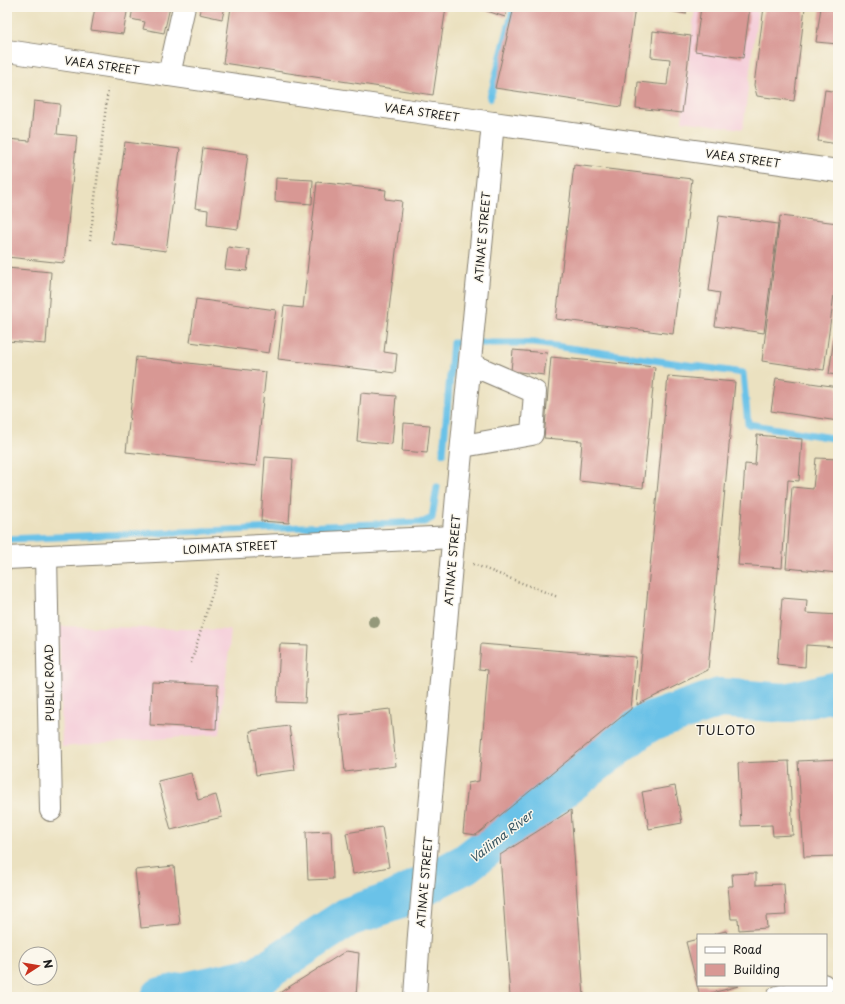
<svg xmlns="http://www.w3.org/2000/svg" width="845" height="1004" font-family="'Playpen Sans',sans-serif">
<rect width="100%" height="100%" fill="#fbf7ec"/>
<filter id="ink" filterUnits="userSpaceOnUse"><feTurbulence type="fractalNoise" baseFrequency=".025" numOctaves="2"/><feDisplacementMap in="SourceGraphic" scale="8" xChannelSelector="R" yChannelSelector="G"/><feConvolveMatrix kernelMatrix="1 2 1 2 8 2 1 2 1" color-interpolation-filters="sRGB"/></filter>
<filter id="wash" filterUnits="userSpaceOnUse"><feTurbulence type="fractalNoise" baseFrequency=".012" numOctaves="4" result="noise"/><feDisplacementMap in="SourceGraphic" scale="16" xChannelSelector="R" yChannelSelector="G"/><feGaussianBlur stdDeviation="0.9" result="paint"/><feColorMatrix in="noise" values="0 0 0 0 0 0 0 0 0 0 0 0 0 0 0 0 0 1.4 0 .05"/><feComposite in="paint" operator="in"/></filter>
<g filter="url(#wash)">
<rect width="100%" height="100%" fill="#ebe1c0"/>
<g fill="#f5cfda">
<path d="M695 7H758L743 129 682 121Z"/>
<path d="M59 626 231 630 220 734 62 747Z"/>
</g>
<g fill="none" stroke-linecap="round" stroke-linejoin="round">
<g stroke="#6bc2e8" stroke-width="7">
<path d="M490 98 514 7"/>
<path d="M443 453 453 343H534L743 373 748 424 838 439"/>
<path d="M7 539 424 522 432 518 437 487"/>
</g>
<path stroke="#6bc2e8" stroke-width="40" d="M161 997 258 976 348 917 394 901 465 864 647 723 720 698 786 703 838 691"/>
</g>
<g id="blocks">
<g fill="#d89894">
<path d="M95 7H128L123 34 91 30Z"/>
<path d="M133 7H170L164 33 143 29 145 22 131 19Z"/>
<path d="M201 7H225L222 19 199 14Z"/>
<path d="M231 7H446L433 95 223 63Z"/>
<path d="M485 7H508L505 17 484 10Z"/>
<path d="M514 7H635L621 107 495 88Z"/>
<path d="M654 7H687L686 14 654 8Z"/>
<path d="M701 7H750L743 58 695 51Z"/>
<path d="M764 7H805L794 101 757 96 754 85Z"/>
<path d="M821 7H838V44L816 42Z"/>
<path d="M653 31 691 36 682 113 636 108 638 82 667 85 670 59 651 57Z"/>
<path d="M825 90 838 92V144L818 141Z"/>
<path d="M34 101 60 104 57 134 77 136 64 263 7 257V139L30 141Z"/>
<path d="M125 142 180 149 166 251 112 244Z"/>
<path d="M203 148 248 154 238 229 207 225 208 210 195 208Z"/>
<path d="M574 165 692 179 673 334 556 319Z"/>
<path d="M276 178 313 180 312 204 275 201Z"/>
<path d="M317 182 386 190 385 199 402 201 384 352 397 354 395 373 278 359 284 306 303 308Z"/>
<path d="M719 216 778 224 764 333 715 326 720 293 709 291Z"/>
<path d="M780 216 838 223V264L824 370 762 361Z"/>
<path d="M228 247 250 250 247 271 225 269Z"/>
<path d="M7 268 51 272 46 344 7 341Z"/>
<path d="M196 299 276 310 269 353 190 342Z"/>
<path d="M837 315H838V375L829 374Z"/>
<path d="M513 350 547 353 544 375 511 371Z"/>
<path d="M136 357 266 372 256 466 126 452Z"/>
<path d="M551 357 655 367 643 488 579 481 582 441 544 438Z"/>
<path d="M668 376 735 382 708 670 637 705Z"/>
<path d="M776 378 838 387V421L771 411Z"/>
<path d="M361 393 396 396 392 444 357 441Z"/>
<path d="M404 423 430 425 427 453 402 451Z"/>
<path d="M757 435 802 439 799 481 788 480 782 568 738 565 745 464 755 465Z"/>
<path d="M265 457 293 459 289 523 261 521Z"/>
<path d="M816 458 838 459V573L786 568 792 487 813 489Z"/>
<path d="M782 598 807 600 806 613 838 615V647L806 645 805 667 777 664Z"/>
<path d="M280 644 308 645 305 703 277 702Z"/>
<path d="M481 644 636 657 631 709 476 835 463 833 468 783 479 781 488 670 479 669Z"/>
<path d="M152 682 218 685 216 729 150 725Z"/>
<path d="M390 709 396 766 345 772 339 715Z"/>
<path d="M289 726 295 770 256 775 250 731Z"/>
<path d="M838 759V856L804 857 798 761Z"/>
<path d="M789 761 793 835 773 836 772 825 741 826 738 763Z"/>
<path d="M191 773 198 800 216 795 222 817 171 830 158 781Z"/>
<path d="M675 786 682 823 649 829 642 792Z"/>
<path d="M571 810 584 997H510L500 855Z"/>
<path d="M382 827 389 867 353 874 346 833Z"/>
<path d="M331 831 333 879 308 880 306 832Z"/>
<path d="M174 866 180 924 141 928 135 870Z"/>
<path d="M756 873V885L784 884 786 915 766 916 767 928 739 930 738 919H731L728 886H733L732 874Z"/>
<path d="M726 931 727 935H714V934Z"/>
<path d="M698 939V985L739 986 700 996 686 942Z"/>
<path d="M346 951 359 953 356 997H273Z"/>
</g>
</g>
</g>
<g filter="url(#ink)">
<use href="#blocks" fill-opacity="0" stroke="#847e6e" stroke-width="1"/>
<g fill="none" stroke-linecap="round" stroke-linejoin="round">
<g stroke="#847e6e" stroke-width="24">
<g id="minor">
<path d="M169 75 184 7"/>
<path d="M463 446 532 434 535 392 470 364"/>
<path d="M46 556 51 810"/>
<path d="M7 558 454 537"/>
</g>
</g>
<g stroke="#847e6e" stroke-width="24">
<g id="major">
<path d="M7 51 493 123 838 171"/>
<path d="M415 997 419 935 458 484 493 123"/>
<path d="M778 997 823 985"/>
</g>
</g>
<g stroke="#847e6e" stroke-width="2.5" stroke-dasharray="1 3" stroke-linecap="butt">
<path d="M90 240 108 89"/>
<path d="M473 564 558 597"/>
<path d="M191 663 219 571"/>
</g>
<use href="#minor" stroke="#fff" stroke-width="22"/>
<use href="#major" stroke="#fff" stroke-width="22"/>
</g>
<circle fill="#94987a" cx="374" cy="622" r="6"/>
</g>
<g text-anchor="middle" dominant-baseline="central" stroke-width="3" stroke-linejoin="round" paint-order="stroke">
<g font-size="11" fill="#1c1c1c" stroke="#fbf7ec">
<text transform="translate(102 65) rotate(8)">VAEA STREET</text>
<text transform="translate(422 112) rotate(8)">VAEA STREET</text>
<text transform="translate(743 158) rotate(8)">VAEA STREET</text>
<text transform="translate(482 237) rotate(-85)">ATINA'E STREET</text>
<text transform="translate(230 547) rotate(-3)">LOIMATA STREET</text>
<text transform="translate(452 560) rotate(-85)">ATINA'E STREET</text>
<text transform="translate(49 683) rotate(-91)">PUBLIC ROAD</text>
<text transform="translate(424 882) rotate(-85)">ATINA'E STREET</text>
</g>
<g font-size="12" font-style="italic" fill="#385663" stroke="#fbf7ec">
<text transform="translate(501 836) rotate(-38)">Vailima River</text>
</g>
<g font-size="13" letter-spacing="1" fill="#1c1c1c" stroke="#fbf7ec">
<text x="726" y="729">TULOTO</text>
</g>
</g>
<rect width="845" height="1004" fill="none" stroke="#fbf7ec" stroke-width="24"/>
<rect x="697" y="934" width="130" height="52" fill="#fbf7ec" stroke="#a29f99"/>
<rect x="705" y="947" width="20" height="6" fill="#ffffff" stroke="#a29f99"/>
<text x="733" y="954" font-size="12" fill="#1c1c1c">Road</text>
<rect x="705" y="964" width="20" height="12" fill="#d89894" stroke="#a29f99"/>
<text x="733" y="974" font-size="12" fill="#1c1c1c">Building</text>
<g transform="translate(38 966) rotate(78)"><circle r="19" fill="#fbf7ec" stroke="#a29f99"/>
<path d="M0-3L7 15L0 10L-7 15Z" fill="#c8321e"/>
<text y="-6" font-size="11" font-weight="bold" text-anchor="middle" fill="#1c1c1c">N</text>
</g>
</svg>
